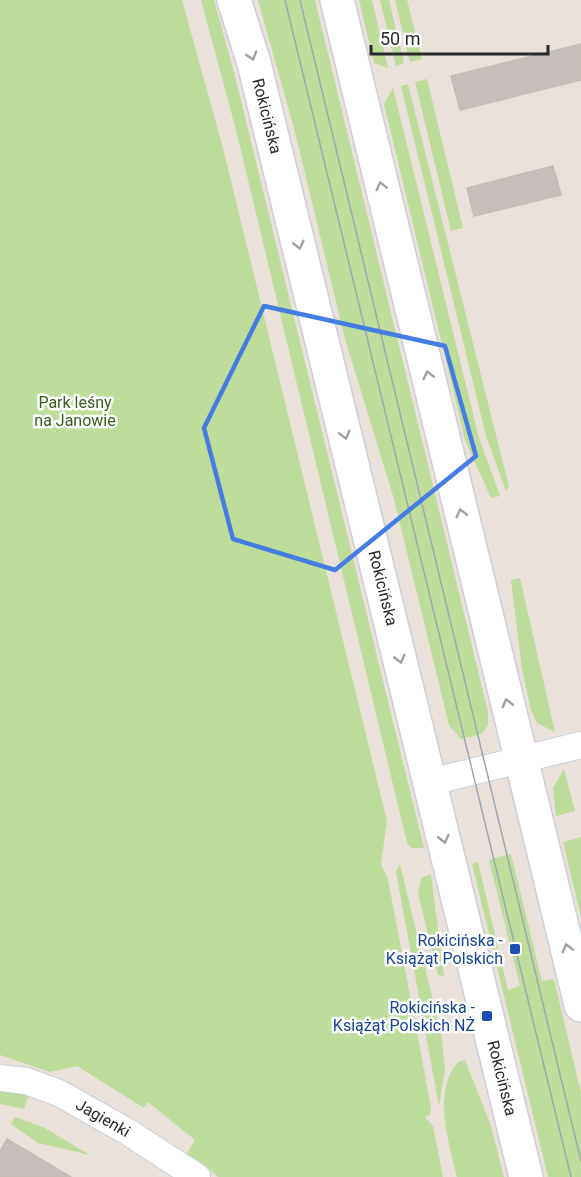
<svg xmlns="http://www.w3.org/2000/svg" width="581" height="1177" font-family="Roboto,sans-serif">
<rect width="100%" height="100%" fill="#eae1db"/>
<g fill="#bedd9b">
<path d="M0 0H182L224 152 387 821 381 864 388 879 431 1107 430 1115 425 1117 433 1126 443 1177H218L201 1162 186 1155 195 1140 148 1102 144 1108 77 1066 50 1072 0 1055Z"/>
<path d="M201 0H214L234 72 424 848H411L407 843 237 134Z"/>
<path d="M258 0H315L488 712V724L482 734 461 739 449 725 394 499 345 339 295 132Z"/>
<path d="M359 0H372L388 68 374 63Z"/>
<path d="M380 0H389L404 63 396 66Z"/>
<path d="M395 0H407L422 59 410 62Z"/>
<path d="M427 79 463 228 451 231 415 82Z"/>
<path d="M408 84 509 487 506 491 486 436 401 86Z"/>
<path d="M393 88 479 438 500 496 491 498 465 440 384 104Z"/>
<path d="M520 578 555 732 537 723 531 711 522 669 511 580Z"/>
<path d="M564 769 575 811 556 816 553 788Z"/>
<path d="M581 837V918L563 842Z"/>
<path d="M511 854 542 981 554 979 581 1093V1177H548L472 864 478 862 508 990 520 986 489 860Z"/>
<path d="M400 864 442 1038 445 1070 439 1106 396 872Z"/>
<path d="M431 874 444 976 438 975 418 894 421 878Z"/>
<path d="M465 1060 491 1126 504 1177H457C449 1143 432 1092 458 1062Z"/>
<path d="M0 1086 30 1092 24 1109 0 1104Z"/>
<path d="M15 1117 43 1127 90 1155 38 1143 11 1124Z"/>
</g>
<g fill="#c5bebb" stroke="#c5bcb5" stroke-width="1.5">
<path d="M581 44V80L460 110 451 76Z"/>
<path d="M553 166 561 195 474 216 467 188Z"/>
<path d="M7 1139 71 1177H0V1151Z"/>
</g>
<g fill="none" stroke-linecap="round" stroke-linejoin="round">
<g stroke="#cacfd9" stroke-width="28">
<g id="street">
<path d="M430 782 581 745"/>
<path d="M0 1078 26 1081 59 1093 128 1132 197 1177"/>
</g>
</g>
<g stroke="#cacfd9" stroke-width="36">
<g id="secondary">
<path d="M234 0 254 63 526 1177"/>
<path d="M337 0 581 1005"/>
</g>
</g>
<use href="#street" stroke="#fff" stroke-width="26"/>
<use href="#secondary" stroke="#fff" stroke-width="33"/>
<g stroke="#9ea5b2" stroke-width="1.5">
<path d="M285 0 571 1177"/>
<path d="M300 0 581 1161"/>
</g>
</g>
<defs><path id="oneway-chevron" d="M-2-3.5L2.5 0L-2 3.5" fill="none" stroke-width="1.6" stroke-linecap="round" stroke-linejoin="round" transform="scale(1.5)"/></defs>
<g stroke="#9f9f9f">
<use href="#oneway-chevron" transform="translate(252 56) rotate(73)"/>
<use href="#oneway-chevron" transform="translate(381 186) rotate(-104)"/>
<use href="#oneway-chevron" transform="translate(299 245) rotate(76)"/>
<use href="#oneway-chevron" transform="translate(428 375) rotate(-104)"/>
<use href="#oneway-chevron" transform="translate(345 435) rotate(76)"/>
<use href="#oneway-chevron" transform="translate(461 513) rotate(-104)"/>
<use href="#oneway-chevron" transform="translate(400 659) rotate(76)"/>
<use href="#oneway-chevron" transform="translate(507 703) rotate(-104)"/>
<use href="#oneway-chevron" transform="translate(444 839) rotate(77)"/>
<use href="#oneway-chevron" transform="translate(567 948) rotate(-104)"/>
</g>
<path fill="none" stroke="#457ee2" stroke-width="4.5" stroke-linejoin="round" d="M264 306 445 346 476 456 335 570 233 539 204 428Z"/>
<g fill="#1a4fb4" stroke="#fff" stroke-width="2">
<rect x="509" y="943" width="12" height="12" rx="3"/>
<rect x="481" y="1010" width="12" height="12" rx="3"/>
</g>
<g text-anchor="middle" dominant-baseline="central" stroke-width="5" stroke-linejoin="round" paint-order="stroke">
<g font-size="16" fill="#292929" stroke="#fff">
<text transform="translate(267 116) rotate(76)">Rokicińska</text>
<text transform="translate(383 588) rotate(76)">Rokicińska</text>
<text transform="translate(502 1078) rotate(76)">Rokicińska</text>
<text transform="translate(103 1118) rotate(30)">Jagienki</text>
</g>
<g font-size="16" fill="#385f1f" stroke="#fff">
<text x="75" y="402">Park leśny<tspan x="75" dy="18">na Janowie</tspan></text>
</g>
<g font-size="16" fill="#164399" stroke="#fff" text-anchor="end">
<text x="503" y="940">Rokicińska -<tspan x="503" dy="18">Książąt Polskich</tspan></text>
<text x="475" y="1007">Rokicińska -<tspan x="475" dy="18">Książąt Polskich NŻ</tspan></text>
</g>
</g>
<path d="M371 45v9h177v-9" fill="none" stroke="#292929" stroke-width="3"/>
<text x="380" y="45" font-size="18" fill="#292929" stroke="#ffffff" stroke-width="4.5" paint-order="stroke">50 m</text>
</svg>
